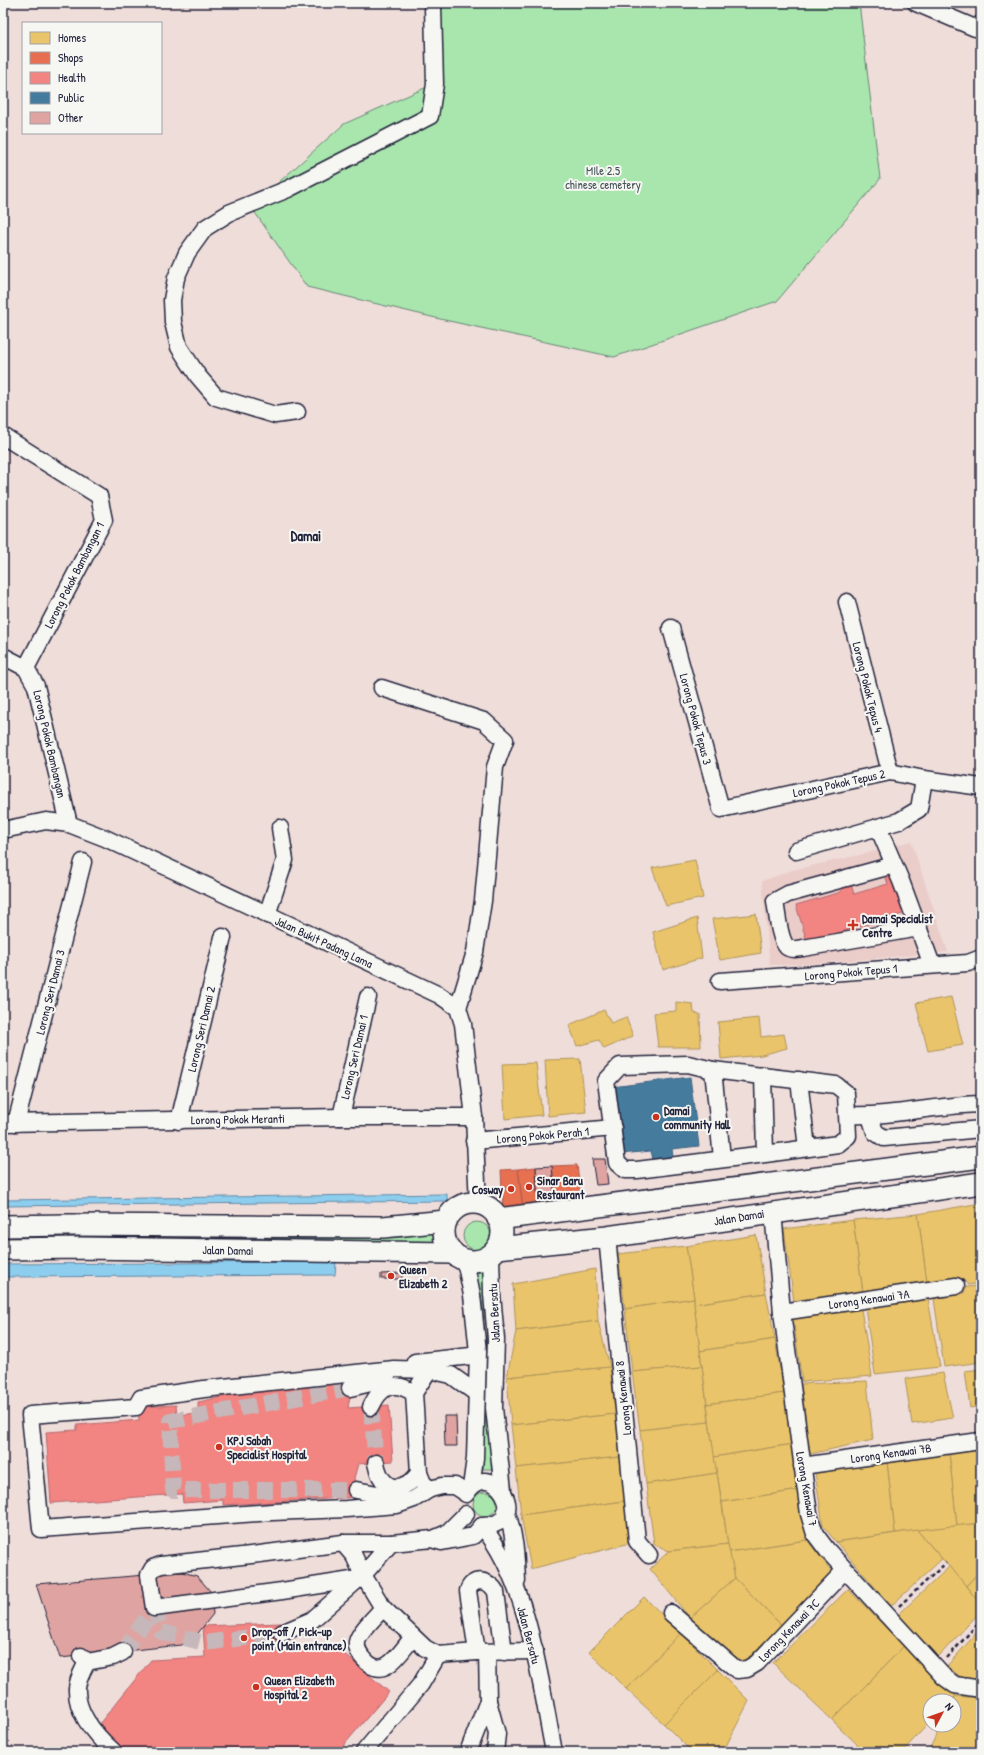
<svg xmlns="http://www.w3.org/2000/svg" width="984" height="1755" font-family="'Patrick Hand',sans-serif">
<rect width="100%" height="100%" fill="#efddda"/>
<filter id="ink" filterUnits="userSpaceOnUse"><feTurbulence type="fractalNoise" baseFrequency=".025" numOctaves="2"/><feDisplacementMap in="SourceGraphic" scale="8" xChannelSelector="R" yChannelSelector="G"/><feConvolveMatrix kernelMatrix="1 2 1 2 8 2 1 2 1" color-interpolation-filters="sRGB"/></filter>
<g filter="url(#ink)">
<path fill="#eaccc9" d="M911 841 948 952 810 964 770 965 762 881 793 870 864 854Z"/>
<g fill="#a9e6ad" stroke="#668474">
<path d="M425 3H859L880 179 777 301 614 357 440 319 307 287 251 207 344 124 427 87Z"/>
<circle cx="477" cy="1236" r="14"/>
<path d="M441 1230 440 1246 3 1239 358 1238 402 1237Z"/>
<path d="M487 1270V1324L486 1325 481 1296 474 1271Z"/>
<path d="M487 1333 488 1335V1429L494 1469H483Z"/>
<circle cx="485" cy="1504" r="12"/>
</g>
<g fill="#8dceee" stroke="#6289a6">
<path d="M447 1194V1201L3 1206V1200Z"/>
<path d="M336 1262 335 1275 3 1277V1264Z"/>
</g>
<g fill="#e9c46a" stroke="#ad935c">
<path d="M695 860 703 898 666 906 652 868Z"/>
<path d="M756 914 761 953 720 960 712 919Z"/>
<path d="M697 918 702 958 663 970 653 932Z"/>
<path d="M951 997 963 1045 928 1051 916 1003Z"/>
<path d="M676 1002 693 1004 694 1013 700 1014 701 1047H658L654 1013 676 1011Z"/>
<path d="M604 1010 611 1023 626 1017 633 1036 604 1049 599 1040 577 1046 569 1025Z"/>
<path d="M759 1018 761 1037 784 1034 787 1048 762 1055 721 1059 718 1022Z"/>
<path d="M580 1059 586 1112 548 1116 545 1060Z"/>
<path d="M536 1063 542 1115 505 1119 502 1064Z"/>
<path d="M981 1203V1283L968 1285 964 1280 927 1283 918 1214Z"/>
<path d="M918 1214 927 1283 863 1293 853 1220Z"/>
<path d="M853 1220 863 1293 794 1302 784 1229Z"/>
<path d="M756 1235 766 1293 694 1304V1298L686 1246Z"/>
<path d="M686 1246 694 1298 625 1309 618 1254Z"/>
<path d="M595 1269 598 1321 516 1331 513 1284Z"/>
<path d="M981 1286V1362L944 1367 934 1299 964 1293 966 1287Z"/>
<path d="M766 1293 775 1339 700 1351 694 1304Z"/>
<path d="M694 1298V1304L702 1366 632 1372 625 1309Z"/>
<path d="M928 1299 940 1367 875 1374 865 1307Z"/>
<path d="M861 1309 872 1376 802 1382 793 1317Z"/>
<path d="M598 1321 610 1367 507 1377 516 1331Z"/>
<path d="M775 1339 784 1393 707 1404 700 1351Z"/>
<path d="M702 1366 709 1422 640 1430 632 1372Z"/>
<path d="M610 1367 616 1414 511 1425 507 1377Z"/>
<path d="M981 1369V1406L970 1408 965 1371Z"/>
<path d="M943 1373 953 1418 912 1424 905 1379Z"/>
<path d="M867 1381 873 1440 810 1454 801 1384Z"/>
<path d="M784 1393 793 1444 714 1457 707 1404Z"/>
<path d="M616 1414 620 1457 516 1468 511 1425Z"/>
<path d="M709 1422 717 1473 646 1484 640 1430Z"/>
<path d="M793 1444 800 1490 722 1502 714 1457Z"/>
<path d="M981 1450V1523L957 1526 949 1453Z"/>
<path d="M949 1453 957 1526 895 1533 887 1462Z"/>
<path d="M620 1457 625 1501 521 1515 516 1468Z"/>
<path d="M887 1462 895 1533 836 1542 823 1526 815 1472Z"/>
<path d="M717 1473 728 1544 669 1551 654 1544 646 1484Z"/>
<path d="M800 1490 807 1540 729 1552 722 1502Z"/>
<path d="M625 1501 630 1543 531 1569 521 1515Z"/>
<path d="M981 1523V1570L966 1586 917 1530Z"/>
<path d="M917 1530 942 1559 891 1606 836 1542Z"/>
<path d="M807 1540 833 1573 781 1625 735 1578 729 1552Z"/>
<path d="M728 1544 735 1578 690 1618 650 1569 669 1551Z"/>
<path d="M950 1566 981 1605V1611L938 1657 898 1615Z"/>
<path d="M981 1570V1605L966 1586Z"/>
<path d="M735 1578 781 1625 742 1664 690 1618Z"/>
<path d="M848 1589 904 1646 832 1720 773 1663Z"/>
<path d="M644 1597 681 1633 626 1689 589 1652Z"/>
<path d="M981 1628V1682H967L947 1666Z"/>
<path d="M681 1633 718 1670 664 1724 626 1689Z"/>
<path d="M904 1646 956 1696 951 1701H930V1722L902 1752H865L832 1720Z"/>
<path d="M718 1670 749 1701 723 1752H692L664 1724Z"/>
<path d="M956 1696 981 1698V1752H928L941 1725H954L953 1701Z"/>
</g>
<g fill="#e76f51" stroke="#ac584a">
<path d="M577 1165 581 1197 555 1200 552 1166Z"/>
<path d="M536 1167 538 1206 523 1209 518 1169Z"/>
<path d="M518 1169 523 1209H503L501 1170Z"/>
</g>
<g fill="#f28482" stroke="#b4676d">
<path d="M893 869 906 913 807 942 796 905 841 892 840 888 851 884 854 894 888 884 884 872Z"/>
<path d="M344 1371 351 1389 348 1408 389 1405 393 1461 358 1464 354 1478 358 1497 223 1505V1500L183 1503 182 1494 51 1503 46 1432 77 1430V1425L139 1420 138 1407 176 1405 177 1415 198 1413V1402Z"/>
<path d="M281 1623 282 1648 335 1646 389 1692 338 1752H124L95 1729 151 1660 205 1657 203 1626Z"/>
</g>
<path fill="#457b9d" stroke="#3a6080" d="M690 1077 699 1146 672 1149 673 1157 653 1159 651 1151 621 1154 612 1087Z"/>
<g fill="#dfa4a1" stroke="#22223b">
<path d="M592 1159H605L608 1184 596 1185Z"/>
<path d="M552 1166 555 1200 538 1206 536 1167Z"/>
<path d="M402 1273V1279H381V1274Z"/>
<path d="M444 1416H456L457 1446H445Z"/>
<path d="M182 1572 197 1576 211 1592 213 1614 195 1637 181 1645 60 1658 36 1584Z"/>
</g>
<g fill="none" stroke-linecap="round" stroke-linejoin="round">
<g stroke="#c6b8ba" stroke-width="16" stroke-dasharray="16 8" stroke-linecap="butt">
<path d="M350 1388 170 1421 173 1490H356"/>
<path d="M371 1407 376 1463"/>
<path d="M154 1608 162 1632 204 1643 282 1633"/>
<path d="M123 1652 154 1608"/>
</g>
<g stroke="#22223b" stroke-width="19">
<g id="minor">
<path d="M916 3 975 28 981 24"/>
<path d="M297 412 275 415 216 397 198 376 179 347 173 322 172 300 176 278 187 253 205 228 229 213 288 189 430 116 435 84 433 7 435 3"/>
<path d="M3 436 99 496 104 520 26 668"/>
<path d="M847 602 890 772"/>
<path d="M671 628 721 809 890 772 924 779 981 787"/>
<path d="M3 656 26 668 36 686 69 824"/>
<path d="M382 688 484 721 505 740 495 767 483 901 475 952 458 1008"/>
<path d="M878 827 901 881 932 965"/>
<path d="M3 830 46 821 69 824 105 838 439 995 458 1008 463 1024 474 1117 478 1204"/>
<path d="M796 851 899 821 919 809 924 779"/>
<path d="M894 865 788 894 775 901C777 912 779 939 787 947 791 950 798 949 803 948L919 928"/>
<path d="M267 915 285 860 280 828"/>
<path d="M720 981 968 963 981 958"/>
<path d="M713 1070 722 1158"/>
<path d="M763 1075 765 1154 637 1170H625L617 1163 606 1081 620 1066 688 1064 713 1070 836 1085 846 1093 848 1136 838 1144 765 1154"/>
<path d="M799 1080 807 1148"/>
<path d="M848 1115C892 1117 936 1105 981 1104"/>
<path d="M870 1116 875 1132 884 1138 981 1129"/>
<path d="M341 1117 368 997"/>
<path d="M179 1121 223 937"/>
<path d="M3 1123 341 1117H474"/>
<path d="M16 1123 83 862"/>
<path d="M474 1141 613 1128"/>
<path d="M773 1212 782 1312 809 1514 815 1534 827 1550 944 1677 955 1685 981 1689"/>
<path d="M607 1237 637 1541 649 1555"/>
<path d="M491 1255 492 1294 496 1339 494 1408 503 1490"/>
<path d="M465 1260 472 1295 478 1352 475 1458 471 1487"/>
<path d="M782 1312 956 1286"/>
<path d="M415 1362 471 1356 478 1352"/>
<path d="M429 1370 394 1369 204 1389 141 1398 136 1407 30 1415 41 1529 272 1512 346 1509 397 1505 414 1499 430 1489 442 1486H455L466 1493"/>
<path d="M350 1388 375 1382 389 1372"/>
<path d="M371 1407C381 1385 394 1380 414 1393"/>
<path d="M376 1463C379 1479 389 1494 407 1484 412 1482 416 1477 419 1473"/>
<path d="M802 1466 980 1441"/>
<path d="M430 1489 423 1483 419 1473 414 1393 429 1370 451 1375 476 1393"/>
<path d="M356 1490 404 1499"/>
<path d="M506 1511C515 1534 516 1556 517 1581"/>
<path d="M482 1526C529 1583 540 1681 554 1752"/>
<path d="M435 1540 442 1542 473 1536 482 1526C535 1525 492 1452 466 1494"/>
<path d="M343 1543 354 1556 363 1575 383 1608 425 1648 438 1655 477 1652 535 1651"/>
<path d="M358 1579 282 1591 154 1608 149 1575 153 1568 161 1565 260 1554 343 1543H391L433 1539 447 1533 466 1514"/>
<path d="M383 1608C376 1616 359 1632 357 1642 356 1648 360 1655 364 1659 384 1683 401 1651 413 1637"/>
<path d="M671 1613 737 1670 747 1669 757 1663 845 1570"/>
<path d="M282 1633 312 1620 363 1575 391 1543"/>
<path d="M477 1652 468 1591C472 1576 490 1580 496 1592L504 1652"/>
<path d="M81 1656 87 1662C83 1670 77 1680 77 1689 76 1714 96 1736 114 1752"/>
<path d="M87 1662 113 1657 123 1652"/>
<path d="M488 1701 497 1734 495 1752"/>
<path d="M364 1752 421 1684 438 1655"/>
<path d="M468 1752 488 1701 487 1652"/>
</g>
</g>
<g stroke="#22223b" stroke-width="24">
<g id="major">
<circle cx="473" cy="1232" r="29"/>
<path d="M498 1219 981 1157"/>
<path d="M3 1226 69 1225 383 1227 446 1221"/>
<path d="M497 1248 607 1237 981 1183"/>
<path d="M3 1249 81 1248 453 1253"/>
</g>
</g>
<g stroke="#22223b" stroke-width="2.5" stroke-dasharray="4 3" stroke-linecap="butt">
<path d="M899 1606 946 1563"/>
<path d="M947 1658 981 1620"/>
</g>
<use href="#minor" stroke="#f6f6f2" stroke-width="16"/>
<use href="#major" stroke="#f6f6f2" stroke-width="21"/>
</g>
</g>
<g fill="#c8321e" stroke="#f6f6f2" stroke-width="1.5">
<path d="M851 919h4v4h4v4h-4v4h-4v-4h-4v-4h4z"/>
<circle cx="656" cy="1117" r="4"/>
<circle cx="529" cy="1187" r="4"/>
<circle cx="511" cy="1189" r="4"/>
<circle cx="391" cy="1276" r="4"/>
<circle cx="219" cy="1447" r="4"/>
<circle cx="244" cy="1638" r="4"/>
<circle cx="256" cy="1687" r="4"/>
</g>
<g text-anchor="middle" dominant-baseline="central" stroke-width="4" stroke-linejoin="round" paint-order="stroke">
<g font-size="12" fill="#445358" stroke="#f6f6f2">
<text x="603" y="170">MIle 2.5<tspan x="603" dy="14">chinese cemetery</tspan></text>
</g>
<g font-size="12" fill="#22223b" stroke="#f6f6f2">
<text transform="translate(74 575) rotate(-63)">Lorong Pokok Bambangan 1</text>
<text transform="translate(868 687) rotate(76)">Lorong Pokok Tepus 4</text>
<text transform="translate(696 719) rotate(75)">Lorong Pokok Tepus 3</text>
<text transform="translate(50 744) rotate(77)">Lorong Pokok Bambangan</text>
<text transform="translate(839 783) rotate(-12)">Lorong Pokok Tepus 2</text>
<text transform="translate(324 942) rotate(25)">Jalan Bukit Padang Lama</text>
<text transform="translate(851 972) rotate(-5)">Lorong Pokok Tepus 1</text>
<text transform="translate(50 992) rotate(-76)">Lorong Seri Damai 3</text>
<text transform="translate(201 1029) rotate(-77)">Lorong Seri Damai 2</text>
<text transform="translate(354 1057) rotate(-77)">Lorong Seri Damai 1</text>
<text transform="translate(238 1119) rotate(-1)">Lorong Pokok Meranti</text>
<text transform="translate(543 1135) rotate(-5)">Lorong Pokok Perah 1</text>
<text transform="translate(739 1217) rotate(-9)">Jalan Damai</text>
<text transform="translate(228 1250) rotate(1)">Jalan Damai</text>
<text transform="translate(869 1299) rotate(-8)">Lorong Kenawai 7A</text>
<text transform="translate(494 1313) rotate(-93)">Jalan Bersatu</text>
<text transform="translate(623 1398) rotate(-96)">Lorong Kenawai 8</text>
<text transform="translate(891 1453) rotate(-8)">Lorong Kenawai 7B</text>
<text transform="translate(807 1489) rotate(80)">Lorong Kenawai 7</text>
<text transform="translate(789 1630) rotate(-46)">Lorong Kenawai 7C</text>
<text transform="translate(529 1635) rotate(75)">Jalan Bersatu</text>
</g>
<g font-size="12" font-weight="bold" fill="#22223b" stroke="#f6f6f2" text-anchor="start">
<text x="862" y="918">Damai Specialist<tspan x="862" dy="14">Centre</tspan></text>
<text x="664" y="1110">Damai<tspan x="664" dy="14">community Hall</tspan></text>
<text x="537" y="1180">Sinar Baru<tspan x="537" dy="14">Restaurant</tspan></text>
<text x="503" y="1189" text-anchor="end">Cosway</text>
<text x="399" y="1269">Queen<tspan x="399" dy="14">Elizabeth 2</tspan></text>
<text x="227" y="1440">KPJ Sabah<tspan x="227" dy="14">Specialist Hospital</tspan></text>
<text x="252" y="1631">Drop-off / Pick-up<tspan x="252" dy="14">point (Main entrance)</tspan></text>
<text x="264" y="1680">Queen Elizabeth<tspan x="264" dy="14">Hospital 2</tspan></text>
</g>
<g font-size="14" font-weight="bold" fill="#22223b" stroke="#f6f6f2">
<text x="306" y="535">Damai</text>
</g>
</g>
<rect width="984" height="1755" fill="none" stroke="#f6f6f2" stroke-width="16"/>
<rect x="8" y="8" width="968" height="1739" fill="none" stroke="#22223b" stroke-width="1.5" filter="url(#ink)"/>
<rect x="22" y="22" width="140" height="112" fill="#f6f6f2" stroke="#a1a1a9"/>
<rect x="30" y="32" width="20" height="12" fill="#e9c46a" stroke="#a1a1a9"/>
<text x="58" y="42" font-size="12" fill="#22223b">Homes</text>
<rect x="30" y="52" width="20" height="12" fill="#e76f51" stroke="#a1a1a9"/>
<text x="58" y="62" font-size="12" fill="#22223b">Shops</text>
<rect x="30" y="72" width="20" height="12" fill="#f28482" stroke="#a1a1a9"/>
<text x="58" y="82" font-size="12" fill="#22223b">Health</text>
<rect x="30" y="92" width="20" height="12" fill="#457b9d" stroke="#a1a1a9"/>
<text x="58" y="102" font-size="12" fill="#22223b">Public</text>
<rect x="30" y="112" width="20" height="12" fill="#dfa4a1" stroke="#a1a1a9"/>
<text x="58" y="122" font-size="12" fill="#22223b">Other</text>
<g transform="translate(942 1713) rotate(49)"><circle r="19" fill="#f6f6f2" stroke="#a1a1a9"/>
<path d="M0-3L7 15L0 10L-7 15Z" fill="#c8321e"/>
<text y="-6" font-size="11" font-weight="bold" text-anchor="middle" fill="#22223b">N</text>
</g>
</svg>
